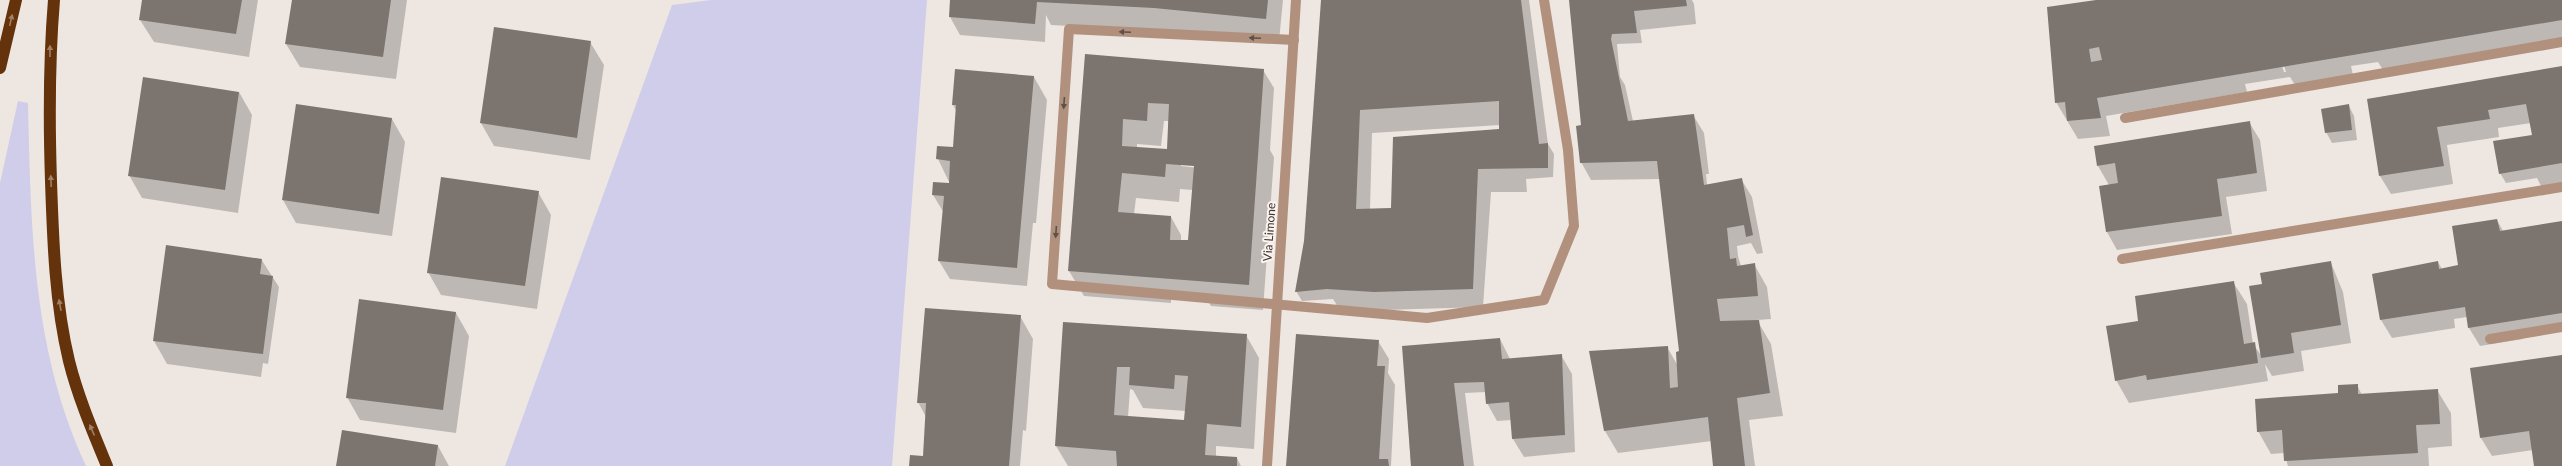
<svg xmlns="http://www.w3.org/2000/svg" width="2562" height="466" font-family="Lato,sans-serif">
<rect width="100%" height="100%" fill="#eee6e1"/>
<g fill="#d0cdea">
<path d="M711 0H927L892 466H505L672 5Z"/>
<path d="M18 101 28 103C31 229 32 350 86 466H0V183Z"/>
</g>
<g fill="#0003" fill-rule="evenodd">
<path d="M143 0H258L249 57 154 42 140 20Z"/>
<path d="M293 0H407L396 79 300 67 286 44Z"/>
<path d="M951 0H1283L1279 41 1168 31 1051 25 1046 15 1045 42 960 35 950 17Z"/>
<path d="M1322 0H1529L1548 144 1554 154 1553 177 1526 179 1527 192H1491L1483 307 1384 310 1338 307 1333 299 1302 301 1296 291 1305 241ZM1500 125V130L1392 209 1370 210 1372 133Z"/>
<path d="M1570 0H1692L1694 4 1696 24 1640 30 1642 43 1617 44 1620 77 1625 85 1633 121 1693 115 1704 133 1709 174H1706L1707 185 1741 179 1752 197 1763 253 1757 254 1751 243 1737 246 1738 256 1741 266 1754 264 1767 287 1771 319 1757 320 1771 344 1783 416 1749 420 1755 466H1714L1712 441 1618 453 1605 431 1667 347 1678 366 1680 352 1660 179 1591 180 1581 162 1582 126Z"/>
<path d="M2102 0H2562V40L2383 70 2378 62 2351 66 2353 75 2295 85 2290 77 2245 84 2247 92 2106 116 2110 136 2078 139 2056 102ZM2275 43H2277L2286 72H2284Z"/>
<path d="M590 42 604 65 590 160 494 146 481 123Z"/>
<path d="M1086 55 1263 70 1274 88 1270 150 1274 157 1263 310 1211 306 1207 299 1171 296V303L1084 296 1069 271ZM1164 121H1168V150L1137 148V144L1161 146ZM1181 164 1199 166V168L1181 166ZM1180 189 1193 190 1189 241H1181V235L1171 217 1134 214 1136 198 1179 202Z"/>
<path d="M2562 67V183L2541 186 2537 178 2506 183 2500 173 2533 136 2531 123 2498 128 2499 137 2447 145 2453 184 2391 194 2380 176 2368 99Z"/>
<path d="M1034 77 1047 100 1036 223H1033L1027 286 950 279 939 261 944 213 933 195 950 184 938 159 954 148 957 112 953 105Z"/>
<path d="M239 92 252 115 238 213 142 198 129 175Z"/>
<path d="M2349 106 2354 116 2357 140 2332 143 2326 132Z"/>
<path d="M392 119 405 142 392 236 296 223 283 200Z"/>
<path d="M2249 122 2260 140 2267 191 2226 197 2232 234 2117 250 2107 232 2100 187 2109 185 2098 166Z"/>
<path d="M538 192 551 215 537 309 441 295 428 272Z"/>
<path d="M2497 220 2503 231 2562 222V324L2522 330 2523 339 2480 346 2469 328 2467 317 2454 319 2455 328 2392 338 2381 320 2373 274 2438 262 2442 269 2459 266Z"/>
<path d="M261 259 279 287 268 364 263 363 261 377 167 364 154 341Z"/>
<path d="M2331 263 2343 292 2351 343 2301 351 2304 371 2272 376 2265 364 2268 381 2129 403 2116 380 2140 321 2233 282 2247 304 2253 344 2261 355 2264 285Z"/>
<path d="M456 313 469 336 456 433 360 420 347 397Z"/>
<path d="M1020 316 1033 339 1026 431 1023 430 1020 466H910L924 457 926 417 918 402Z"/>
<path d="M1064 324 1246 335 1259 358 1254 449 1216 446V457L1237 458 1241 466H1068L1056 446ZM1130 389 1133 390 1143 408 1186 411 1185 421 1128 417Z"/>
<path d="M1500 339 1510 359 1561 355 1572 374 1575 452 1524 457 1513 439 1512 420 1497 421 1487 403 1486 392 1465 393 1474 466H1411L1403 347Z"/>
<path d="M1378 341 1389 359 1388 373 1395 385 1391 466H1287Z"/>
<path d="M2562 356V466H2535L2533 450 2492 456 2481 438Z"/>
<path d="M2357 385 2362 395 2437 390 2451 413 2452 446 2428 448 2429 466H2288L2284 453 2271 454 2258 431Z"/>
<path d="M438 446 449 466H337Z"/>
</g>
<g fill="#7b746f" fill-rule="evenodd">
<path d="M142 0H242L236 34 139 20Z"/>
<path d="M292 0H391L383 57 285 44Z"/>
<path d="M950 0H1268L1266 19 1154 8 1037 2 1035 24 949 17Z"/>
<path d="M1321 0H1521L1539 144 1548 143V168L1478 169 1473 289 1374 292 1327 289 1295 292 1304 241ZM1499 101V129L1393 137 1391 208 1356 209 1360 110Z"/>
<path d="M1569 0H1686L1687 6 1634 11 1637 33 1612 34 1611 39 1628 121 1694 114 1704 185 1742 178 1753 235 1746 237 1744 225 1727 228 1730 259 1736 258 1737 266 1755 263 1758 296 1717 299 1720 321 1759 320 1770 393 1737 398 1745 466H1713L1708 417 1604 431 1589 351 1668 346 1670 388 1678 387 1676 352 1679 351 1657 161 1580 163 1576 126 1581 125Z"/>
<path d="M2096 0H2562V20L2097 98 2101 118 2067 121 2065 102 2055 103 2047 7ZM2099 47 2102 60 2091 62 2089 49Z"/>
<path d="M494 27 591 41 577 138 480 123Z"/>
<path d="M1085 54 1264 69 1249 285 1068 271ZM1148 103 1169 104 1167 149 1122 146 1123 119 1147 121ZM1166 164 1194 166 1188 240H1170L1171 216 1118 212 1122 173 1165 177Z"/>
<path d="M2562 66V163L2499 174 2493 141 2532 135 2526 104 2488 110 2490 119 2437 127 2444 166 2379 176 2367 99Z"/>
<path d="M955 69 1034 76 1017 268 938 261 944 196 932 195 933 182 949 183 950 161 936 159 937 146 953 147 956 105H952Z"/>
<path d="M143 77 239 92 225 190 128 176Z"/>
<path d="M296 104 392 118 379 214 282 200Z"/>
<path d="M2349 104 2352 130 2325 133 2321 109Z"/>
<path d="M2250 121 2257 173 2217 179 2222 216 2106 232 2099 186 2118 183 2115 163 2097 166 2094 146Z"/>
<path d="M441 177 539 191 525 286 427 273Z"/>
<path d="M2497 219 2500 231 2562 221V313L2468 328 2465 307 2380 320 2372 274 2438 261 2439 269 2458 265 2452 226Z"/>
<path d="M166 245 262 259 260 274 273 276 263 354 153 341Z"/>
<path d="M2331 261 2341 325 2291 333 2294 353 2261 358 2249 286 2262 284 2260 273Z"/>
<path d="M2234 281 2244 344 2255 342 2258 363 2147 380 2146 375 2115 381 2106 326 2138 321 2135 296Z"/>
<path d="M359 299 456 312 443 410 346 398Z"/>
<path d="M925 308 1021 315 1009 466H909L910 455 923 456 926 403H917Z"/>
<path d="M1063 322 1247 334 1241 427 1207 424 1205 455 1237 457V466H1117L1116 451 1055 446ZM1117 367H1130L1129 385 1174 389 1175 375 1188 376 1184 420 1114 415Z"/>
<path d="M1296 334 1379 340 1377 366H1385L1379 459H1388L1389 466H1286Z"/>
<path d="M1500 338 1502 359 1562 354 1565 435 1512 439 1509 402 1486 404 1484 382 1454 383 1464 466H1411L1402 346Z"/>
<path d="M2562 355V466H2534L2529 431 2480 438 2470 368Z"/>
<path d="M2358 384V394L2438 389 2440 424 2416 425 2418 453 2284 461 2282 430 2257 432 2255 399 2338 393V385Z"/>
<path d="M342 430 438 445 435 466H336Z"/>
</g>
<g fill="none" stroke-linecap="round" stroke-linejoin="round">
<g stroke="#b1917d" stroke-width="10">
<path d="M1294 40 1069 29 1052 284 1427 318 1544 300 1574 226 1568 150 1544 0"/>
<path d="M2125 118 2562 42"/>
<path d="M2122 259 2562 187"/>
<path d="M2490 339 2562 327"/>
<path d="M1267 466 1296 0"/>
</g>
<g stroke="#64330b" stroke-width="12">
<path d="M54 0C49 60 49 121 51 181 53 241 55 303 69 361 78 397 93 432 107 466"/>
<path d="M0 68 16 0"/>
</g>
</g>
<defs><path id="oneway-solid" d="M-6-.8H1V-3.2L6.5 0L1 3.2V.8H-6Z"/></defs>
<g fill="#a18066">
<use href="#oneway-solid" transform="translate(11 20) rotate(-77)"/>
<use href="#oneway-solid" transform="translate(50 51) rotate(-90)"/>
<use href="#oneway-solid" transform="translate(51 181) rotate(-92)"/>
<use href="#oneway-solid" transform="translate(60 305) rotate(-100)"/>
<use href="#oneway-solid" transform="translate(92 430) rotate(-114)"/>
</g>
<g fill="#5d514a">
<use href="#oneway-solid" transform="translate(1125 32) rotate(-177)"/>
<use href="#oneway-solid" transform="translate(1255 38) rotate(-177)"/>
<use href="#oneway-solid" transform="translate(1064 103) rotate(94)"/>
<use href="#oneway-solid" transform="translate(1056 232) rotate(94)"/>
</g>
<g text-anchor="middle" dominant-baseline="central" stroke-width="4" stroke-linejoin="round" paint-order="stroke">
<g font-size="12" fill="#393634" stroke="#fcf3ee">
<text transform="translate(1269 232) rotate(-86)">Via Limone</text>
</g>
</g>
</svg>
